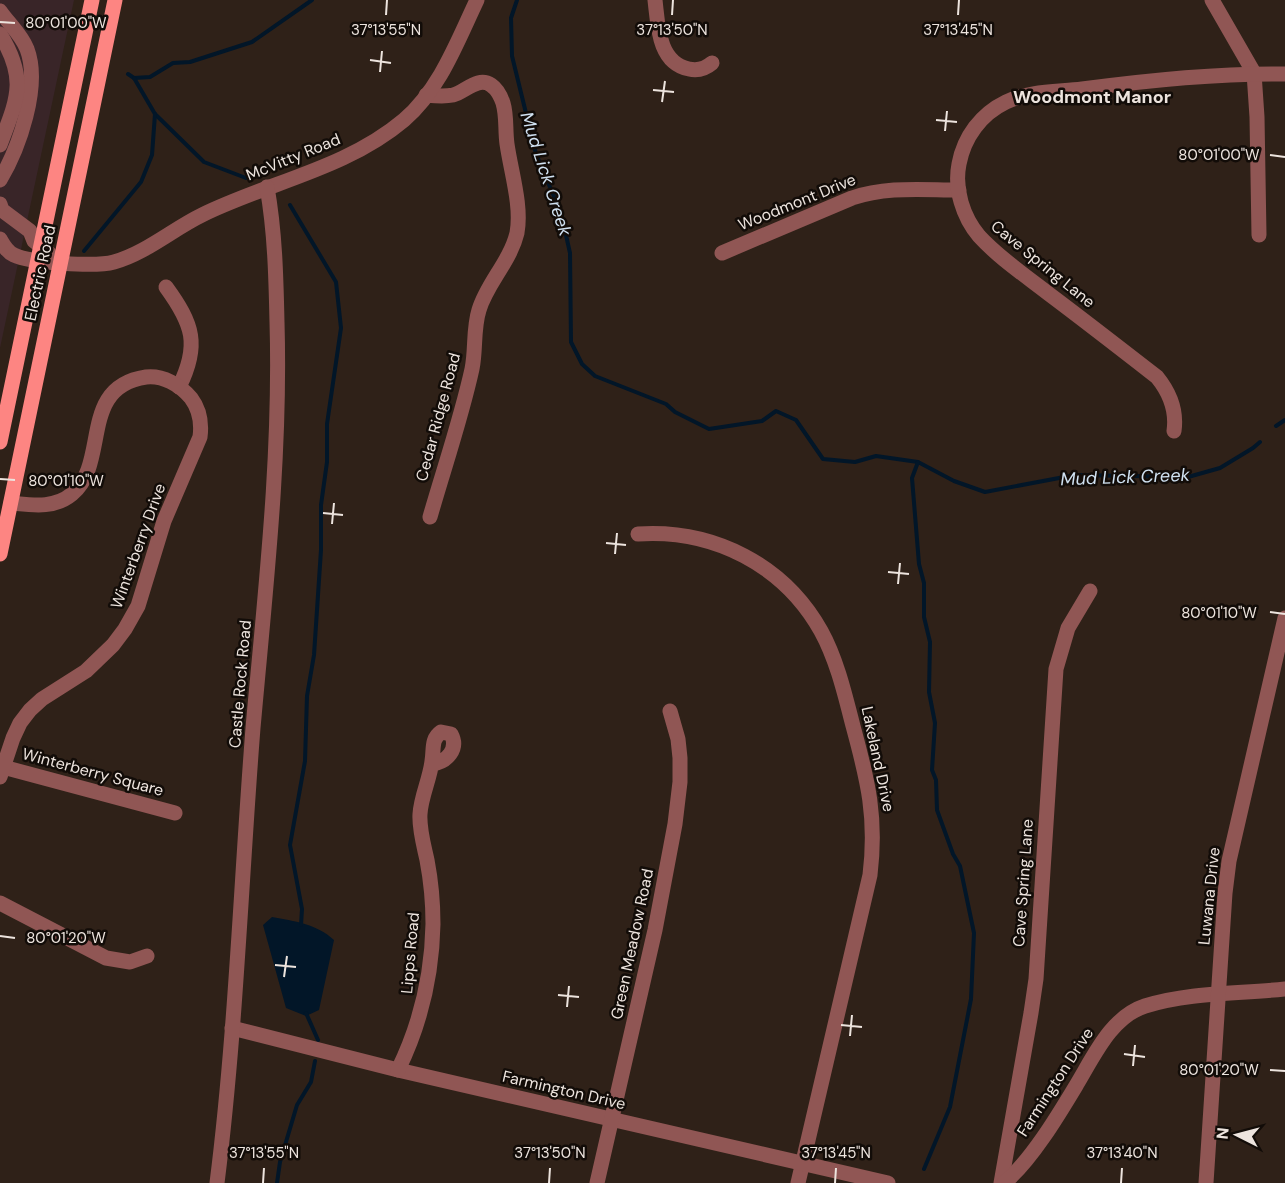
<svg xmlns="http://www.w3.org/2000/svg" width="1285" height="1183" font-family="'DM Sans',sans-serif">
<rect width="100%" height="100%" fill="#2f2118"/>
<path fill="#392528" d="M0 0H74L0 348Z"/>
<path fill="#021628" d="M272 917C294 921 317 924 334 940L319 1010 306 1016 286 1008 263 925Z"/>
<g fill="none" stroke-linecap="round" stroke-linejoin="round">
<g stroke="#021628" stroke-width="4">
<path d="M517 0 511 18 512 56 536 154 561 213 570 253 571 342 582 364 595 376 666 404 675 412 709 429 762 421 776 411 796 420 823 459 855 462 876 456 918 462 954 481 985 492 1075 475 1188 477 1220 468 1253 448 1260 442"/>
<path d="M128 74 134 78 150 77 173 63 190 62 252 42 312 0"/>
<path d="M134 78 155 114 204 162 246 178"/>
<path d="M290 205 336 282 341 328 327 424V462L321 505V550L314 655 307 696 305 761 290 845 302 909 301 925"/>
<path d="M84 251 141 182 152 155 155 114"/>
<path d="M1276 426 1285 420"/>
<path d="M918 462 912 478 919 564 924 583V617L930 642 929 692 935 723 932 770 936 780 937 810 953 854 960 866 974 933 971 999 950 1107 924 1169"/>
<path d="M306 1013 318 1040"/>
<path d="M277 1183 280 1162 297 1105 311 1082 315 1061"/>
</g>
<g stroke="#905654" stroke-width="15">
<path d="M655 0C658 25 658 63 689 69 698 71 705 69 712 63"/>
<path d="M1212 0 1254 73 1257 117 1259 235"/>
<path d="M0 11C9 24 21 34 27 49 41 86 19 148 0 180"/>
<path d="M0 34C28 80 17 99 0 145"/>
<path d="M426 95C436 96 444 97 453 95 465 92 478 76 491 85 497 89 501 97 503 103 507 116 505 130 507 144 511 172 522 206 517 233 510 262 487 283 479 310 473 329 476 350 472 369 461 419 444 468 430 517"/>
<path d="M0 204 2 210 30 231 34 241 49 253"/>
<path d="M0 239C4 246 7 252 14 255 30 263 96 267 114 262 146 253 173 229 202 215 269 182 346 169 404 120 440 89 457 42 477 0"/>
<path d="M722 253 852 198C887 186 922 190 959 190"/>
<path d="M166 287C193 324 200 345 179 387"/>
<path d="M1174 431C1177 410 1170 393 1157 377 1121 349 1085 321 1049 294 1026 276 999 258 979 236 963 217 954 189 959 164 964 137 981 114 1006 102 1029 91 1057 92 1082 89 1149 80 1217 73 1285 74"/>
<path d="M638 534C714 529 784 565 821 631 837 660 845 695 853 726 868 781 877 818 870 875L798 1183"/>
<path d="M3 767 175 813"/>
<path d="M0 777 13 738 20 723 30 710 42 699 86 671 113 645 125 629 138 606 164 521 200 437C202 422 200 410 191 398 180 385 163 375 146 377 78 387 110 462 72 494 54 509 32 505 11 503"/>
<path d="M0 903 106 958 130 962 147 956"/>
<path d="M232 1028 398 1070 888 1183"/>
<path d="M398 1070C421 1023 432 977 433 924 433 903 431 881 427 860 424 846 419 829 420 814 421 796 430 779 432 761 434 749 431 739 441 732L451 734C459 749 447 762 432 764"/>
<path d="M217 1183C236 1032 241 880 253 728 265 593 281 458 277 322 276 277 275 232 267 187"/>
<path d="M597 1183 655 930 675 824 680 782V758L678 739 670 711"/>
<path d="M1001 1183 1031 1013 1036 979 1056 669 1068 628 1090 591"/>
<path d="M1004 1183C1031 1161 1059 1114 1077 1084 1094 1056 1111 1017 1145 1006 1190 992 1238 994 1285 989"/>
<path d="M1206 1183 1225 893 1229 861 1285 618"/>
</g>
<g stroke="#fd8582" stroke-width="15">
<path d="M0 442 92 0"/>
<path d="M0 554 115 0"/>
</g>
</g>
<path fill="none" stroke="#ede4de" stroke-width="2" d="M386 15 387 0M672 15 673 0M958 15 959 0M0 22 15 23M370 60 391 63M380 72 382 51M653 90 674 92M662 102 665 81M936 120 957 122M945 131 947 111M1270 155 1285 157M0 479 15 480M323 513 343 515M332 524 334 503M606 543 626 545M615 554 617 533M888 572 909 574M898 584 900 563M1270 612 1285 614M0 936 15 938M275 965 296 967M284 977 287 956M558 995 579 997M567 1007 569 986M841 1025 862 1027M850 1036 852 1015M1124 1054 1145 1057M1133 1066 1135 1045M1270 1070 1285 1071M263 1183 264 1168M549 1183 550 1168M835 1183 836 1168M1121 1183 1122 1168"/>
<g text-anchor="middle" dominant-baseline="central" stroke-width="5" stroke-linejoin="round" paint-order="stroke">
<g font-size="16" fill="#ede4de" stroke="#120c08">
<text transform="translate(293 157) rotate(-22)">McVitty Road</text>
<text transform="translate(797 202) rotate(-22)">Woodmont Drive</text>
<text transform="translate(1043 264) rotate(39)">Cave Spring Lane</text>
<text transform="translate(40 273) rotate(-78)">Electric Road</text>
<text transform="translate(438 417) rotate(-75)">Cedar Ridge Road</text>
<text transform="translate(138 546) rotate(-70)">Winterberry Drive</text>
<text transform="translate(240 684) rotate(-85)">Castle Rock Road</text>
<text transform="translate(878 759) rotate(78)">Lakeland Drive</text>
<text transform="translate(93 772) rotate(15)">Winterberry Square</text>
<text transform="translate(1023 883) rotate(-86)">Cave Spring Lane</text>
<text transform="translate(1209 896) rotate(-84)">Luwana Drive</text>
<text transform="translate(632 944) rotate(-78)">Green Meadow Road</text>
<text transform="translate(410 953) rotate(-85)">Lipps Road</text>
<text transform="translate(1055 1082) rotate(-57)">Farmington Drive</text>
<text transform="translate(564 1090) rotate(13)">Farmington Drive</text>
</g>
<g font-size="18" font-weight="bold" fill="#ede4de" stroke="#120c08">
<text x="1092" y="97">Woodmont Manor</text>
</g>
<g font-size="18" font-style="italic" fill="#d0e1f1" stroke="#120c08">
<text transform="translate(546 174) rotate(72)">Mud Lick Creek</text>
<text transform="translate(1125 477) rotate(-2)">Mud Lick Creek</text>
</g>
</g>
<g font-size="15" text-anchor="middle" fill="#ede4de" stroke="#120c08" stroke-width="5" stroke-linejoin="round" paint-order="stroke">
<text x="66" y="28">80°01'00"W</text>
<text x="386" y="35">37°13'55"N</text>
<text x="672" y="35">37°13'50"N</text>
<text x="958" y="35">37°13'45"N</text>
<text x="1219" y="160">80°01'00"W</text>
<text x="66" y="486">80°01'10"W</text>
<text x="1219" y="618">80°01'10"W</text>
<text x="66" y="943">80°01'20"W</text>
<text x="1219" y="1075">80°01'20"W</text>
<text x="264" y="1158">37°13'55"N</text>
<text x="550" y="1158">37°13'50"N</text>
<text x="836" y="1158">37°13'45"N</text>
<text x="1122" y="1158">37°13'40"N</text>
</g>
<g transform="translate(1237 1135) rotate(276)" stroke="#120c08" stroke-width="4.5" paint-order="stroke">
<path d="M0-4.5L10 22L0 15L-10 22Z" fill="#ede4de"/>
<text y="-9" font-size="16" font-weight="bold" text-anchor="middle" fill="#ede4de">N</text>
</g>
</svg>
